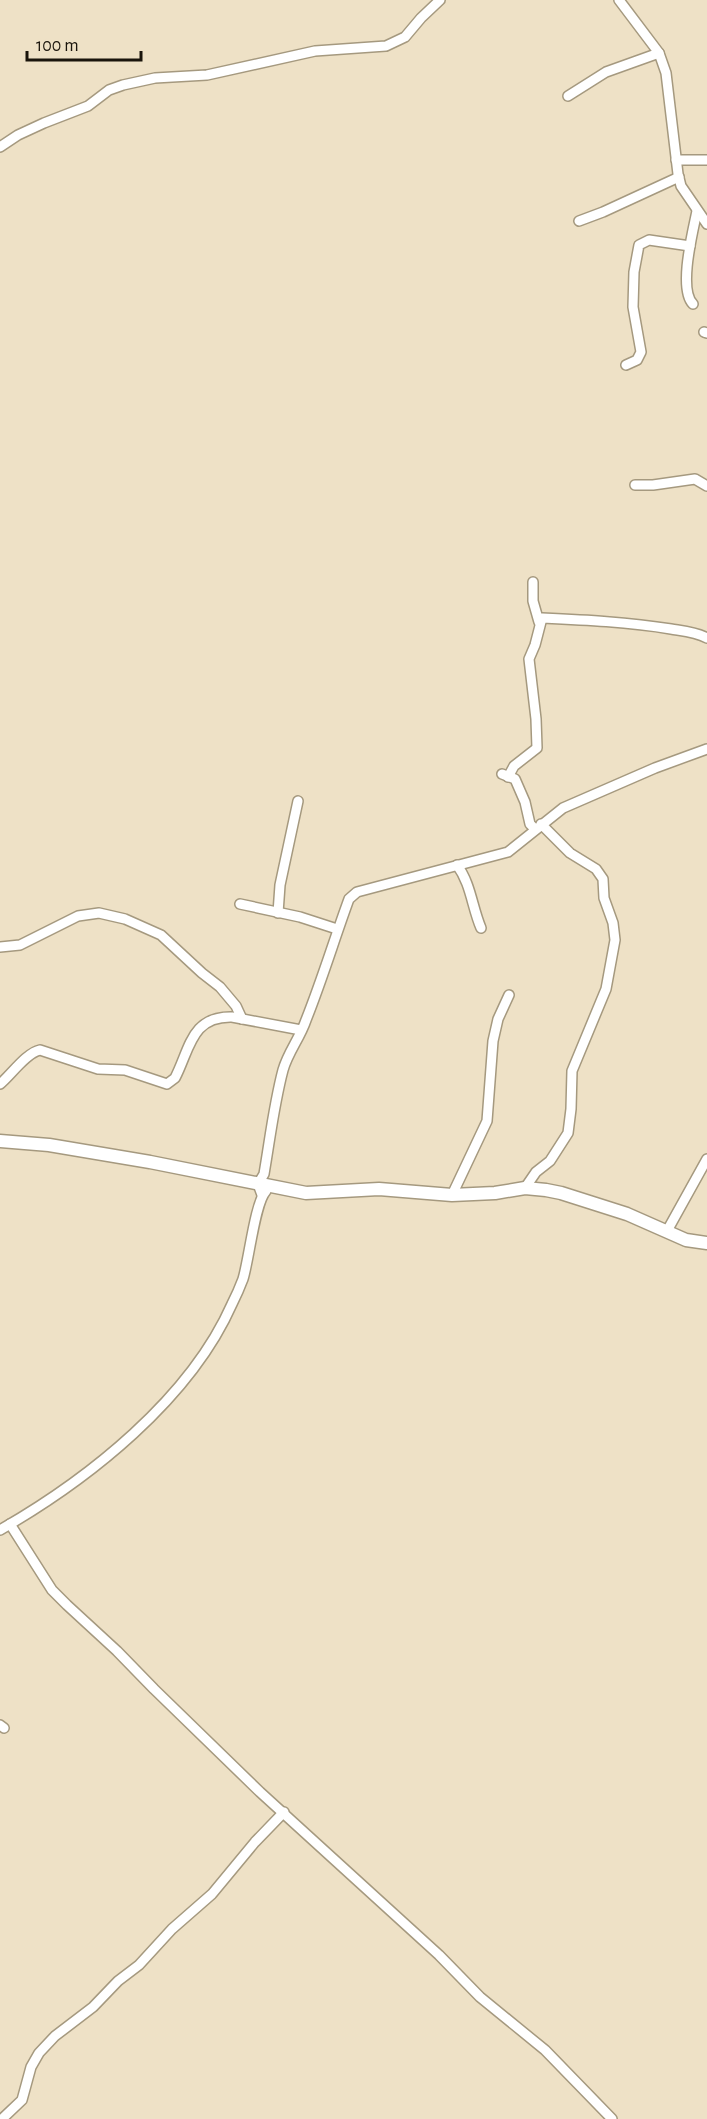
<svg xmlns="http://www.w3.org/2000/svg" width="707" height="2119" font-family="'Alegreya Sans',sans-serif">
<rect width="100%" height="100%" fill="#eee1c6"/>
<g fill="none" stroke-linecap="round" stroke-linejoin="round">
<g stroke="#a5997f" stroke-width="12">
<g id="street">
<path d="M619 0 659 53 666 73 678 174 681 186 707 224"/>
<path d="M568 96 606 72 659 53"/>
<path d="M0 147 18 135 44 123 88 106 109 90 123 85 155 78 207 75 315 51 386 46 405 37 421 18 440 0"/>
<path d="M676 160H707"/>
<path d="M579 221 603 212 679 177"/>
<path d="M693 304C678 289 693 231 697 211"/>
<path d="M704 332 707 333"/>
<path d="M626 365 637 360 641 352 633 307 634 272 639 245 649 240 690 246"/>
<path d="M635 485H653L695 479 707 486"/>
<path d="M533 582V601L539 622"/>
<path d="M502 774 515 779 525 802 530 824 535 829"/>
<path d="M508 777 514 766 537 748 536 719 529 659 535 645 542 618C585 620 628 622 671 629 683 631 696 632 707 638"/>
<path d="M457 865C471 884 472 907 481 928"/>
<path d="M240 904 300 917 337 929"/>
<path d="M278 913 280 885 298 801"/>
<path d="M0 947 20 945 78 916 99 913 125 919 161 935 202 973 220 987 236 1006 242 1019"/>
<path d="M0 1084C11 1075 26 1053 40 1050L98 1069 125 1070 167 1084 175 1078C190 1049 191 1016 232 1017L301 1030"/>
<path d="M525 1188 536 1172 550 1161 568 1133 571 1109 572 1071 606 989 615 940 613 923 604 898 603 879 596 869 570 853 541 824"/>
<path d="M262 1195 258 1184 264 1174C270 1139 274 1104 283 1070 288 1052 300 1038 306 1020 322 980 334 940 349 899L357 892 508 852 563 808 655 768 707 749"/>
<path d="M452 1195 487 1121 493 1041 498 1019 509 995"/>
<path d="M667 1231 707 1159"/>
<path d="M10 1524 52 1590 67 1605 117 1651 154 1689 260 1792 439 1955 480 1997 545 2050 612 2119"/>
<path d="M0 1530C89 1479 190 1399 232 1304 236 1296 240 1287 243 1279 249 1260 255 1202 266 1191"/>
<path d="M0 1725 4 1728"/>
<path d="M2 2119 22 2100 31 2067 39 2053 55 2036 93 2007 118 1981 139 1965 172 1929 212 1894 255 1842 284 1812"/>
</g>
</g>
<g stroke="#a5997f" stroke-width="15">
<path id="secondary" d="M0 1141 49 1145 150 1162 306 1193 379 1189 452 1195 495 1193 525 1188 546 1190 561 1193 627 1214 686 1240 707 1243"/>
</g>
<use href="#street" stroke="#fff" stroke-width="9"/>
<use href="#secondary" stroke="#fff" stroke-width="12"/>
</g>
<path d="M27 51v9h114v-9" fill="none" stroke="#19140b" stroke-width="3"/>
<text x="36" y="51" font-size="18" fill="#19140b" stroke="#eee1c6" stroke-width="4.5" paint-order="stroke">100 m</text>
</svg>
